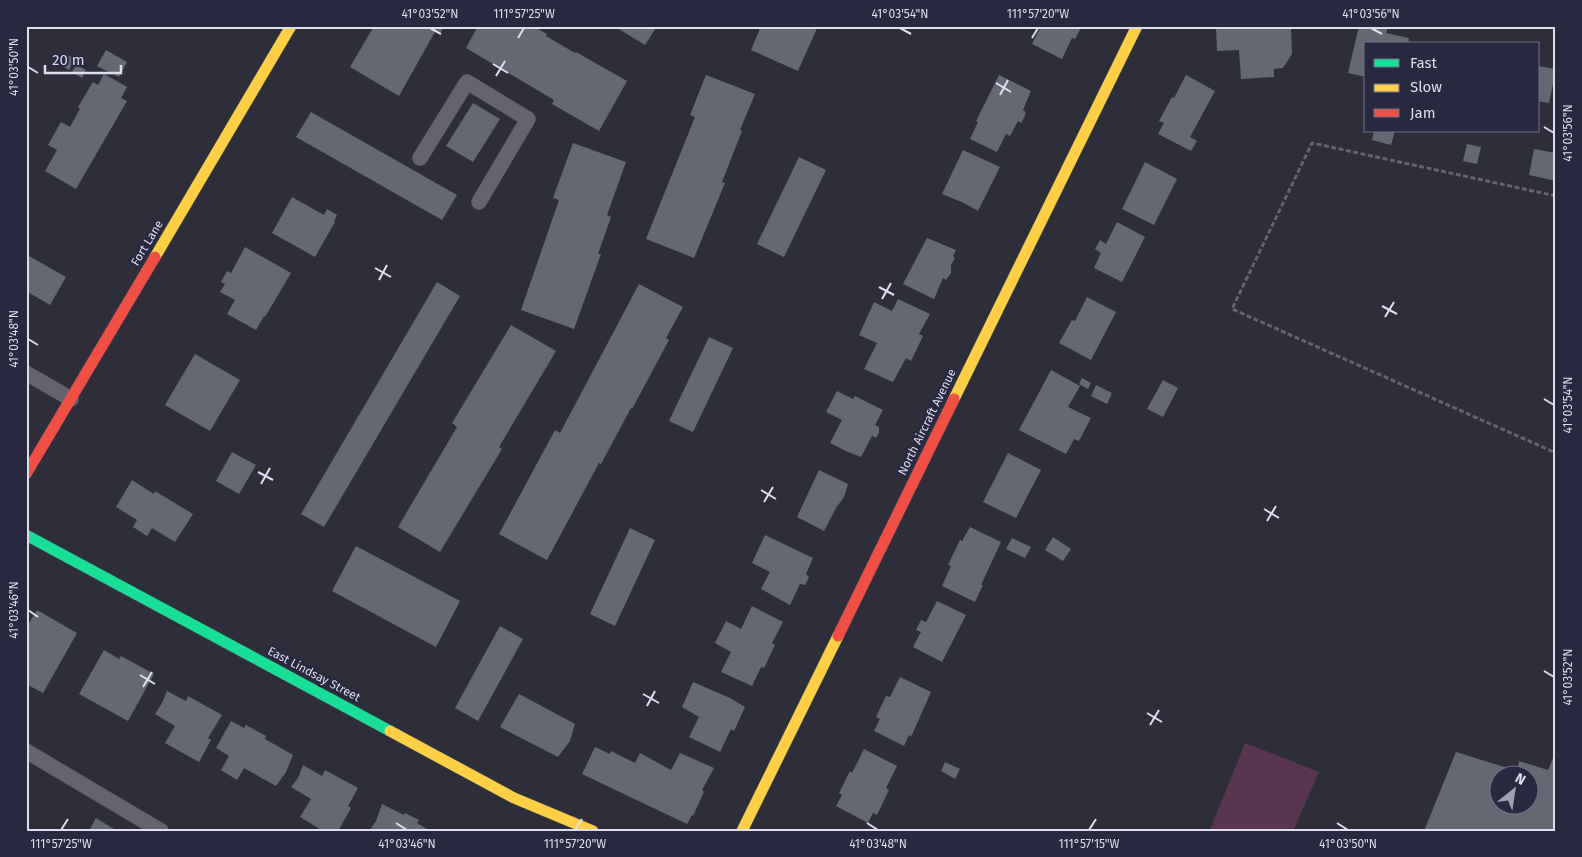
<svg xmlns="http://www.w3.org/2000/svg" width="1582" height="857" font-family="'Fira Sans',sans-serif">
<rect width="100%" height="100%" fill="#2e2e3b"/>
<path fill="#593550" d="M1245 743 1319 772 1293 831 1210 830Z"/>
<g fill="#646873" fill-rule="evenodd">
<path d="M374 26H444L441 32 436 30 399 96 350 67Z"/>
<path d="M478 26H533L547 34 546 36 575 53 576 52 627 81 599 131 552 104 554 100 466 48Z"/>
<path d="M614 26H657L645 45Z"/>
<path d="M761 26H818L798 71 751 50Z"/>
<path d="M1041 26H1082L1075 39 1072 38 1062 59 1032 44Z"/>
<path d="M1216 26H1291L1292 54 1283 68 1274 69V77L1241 79 1239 50 1217 51Z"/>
<path d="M1359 26 1375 30 1376 26 1388 28 1386 33 1409 38 1408 44H1366V77L1348 73Z"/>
<path d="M106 50 127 62 119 77 97 66Z"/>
<path d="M64 53 75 59 69 70 58 63Z"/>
<path d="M76 65 86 70 82 78 72 72Z"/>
<path d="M1538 66 1556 69 1549 103 1538 101Z"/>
<path d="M104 74 127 87 121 98 127 101 76 189 45 171 57 150 48 145 61 122 70 127 80 109 78 107 93 82 98 85Z"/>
<path d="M706 75 755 94 740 130 742 131 722 182 725 183 694 258 646 239 695 117 690 115Z"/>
<path d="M999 75 1031 91 1023 110 1026 112 1024 118 1021 123 1018 121 1010 136 1006 134 997 152 970 139 978 122 976 121Z"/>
<path d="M1186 75 1215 91 1190 137 1197 141 1191 151 1158 134 1164 123 1159 121 1172 97 1174 98Z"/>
<path d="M473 103 500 119 473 162 446 146Z"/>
<path d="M311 112 457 195 442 220 296 137Z"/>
<path d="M1374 131H1395L1391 145 1372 140Z"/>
<path d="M573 143 626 162 607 215 611 217 598 254H601L574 329 521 310 559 200 553 198Z"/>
<path d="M1467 144 1481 147 1477 164 1463 161Z"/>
<path d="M1534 149 1556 153V181L1529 175Z"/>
<path d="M963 150 1000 167 978 211 964 203 942 194Z"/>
<path d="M799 157 826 170 784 257 757 244Z"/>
<path d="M1145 162 1177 179 1154 225 1122 209Z"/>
<path d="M292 197 324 215 327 209 337 215 334 221 335 222 315 257 272 233Z"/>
<path d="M1117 222 1145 237 1122 282 1094 268 1101 253 1095 249 1100 240 1106 244Z"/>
<path d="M927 238 956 250 953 256 955 258 951 265V273L946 280 943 278 934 299 903 284Z"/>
<path d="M245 247 291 273 265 317 264 316 256 330 227 314 235 300 220 292 225 284 221 282 227 271 231 273Z"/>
<path d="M27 255 66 277 50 305 26 291Z"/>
<path d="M437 282 460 296 324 527 301 514Z"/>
<path d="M639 284 683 307 666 338 669 340 632 409 631 408 601 464 599 463 547 560 499 534 555 430 560 433Z"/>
<path d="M1087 297 1116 312 1091 360 1059 343 1072 320 1075 321Z"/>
<path d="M898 299 930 314 919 334 923 336 911 361 906 358 893 382 864 369 877 343 859 335 874 302 892 311Z"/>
<path d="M511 325 556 351 499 447 502 449 440 552 398 527 457 427 452 423Z"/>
<path d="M709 337 733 348 693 432 669 421Z"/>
<path d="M195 354 240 380 210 431 165 405Z"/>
<path d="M1051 370 1080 386 1068 407 1091 418 1079 441 1074 439 1066 454 1019 430Z"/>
<path d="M1082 378 1091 383 1088 389 1079 384Z"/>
<path d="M1163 380 1178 388 1163 417 1147 409Z"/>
<path d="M1096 385 1112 393 1107 404 1091 396Z"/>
<path d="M837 391 853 399 855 396 883 410 875 425 879 427V433L876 438 872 436 861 457 848 452 830 443 842 420 826 412Z"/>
<path d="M232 452 256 465 239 494 216 481Z"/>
<path d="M1008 453 1041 470 1016 518 983 502Z"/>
<path d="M819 470 848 484 844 497 836 508 824 531 797 517Z"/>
<path d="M132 480 154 494 155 491 193 514 175 542 152 528 147 536 133 527 137 520 116 507Z"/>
<path d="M970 527 1001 542 981 585H983L975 602 942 586 951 566 948 565 960 540 963 541V539Z"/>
<path d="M630 528 655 540 615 626 590 614Z"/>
<path d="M765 535 813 558 806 574 809 577 805 585 800 584 790 605 761 589 770 572 752 563Z"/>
<path d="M1053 537 1071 549 1063 561 1045 550Z"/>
<path d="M1012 538 1031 547 1025 558 1006 549Z"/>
<path d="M356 546 460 601 436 647 332 591Z"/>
<path d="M937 601 966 615 942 662 913 647 921 632 916 630 921 620 926 622Z"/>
<path d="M752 606 783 622 772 643 775 645 764 668 761 667 752 686 721 672 731 652 715 643 726 621 741 629Z"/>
<path d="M37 610 77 633 43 693 26 684V628Z"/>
<path d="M500 626 523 639 478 721 455 708Z"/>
<path d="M104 650 119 659 121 656 154 674 128 721 79 694Z"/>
<path d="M900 677 931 692 911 737 909 735 904 746 874 731 880 719 876 717 886 696 890 697Z"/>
<path d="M693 682 730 698 745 707 734 731 731 729 720 752 689 737 699 717 682 707Z"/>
<path d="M167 691 186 701 188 696 222 715 208 738 211 740 199 762 165 743 175 726 155 714 162 703Z"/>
<path d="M519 694 575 724 570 741 558 757 500 727Z"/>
<path d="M231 721 244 728 246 725 266 736 265 739 293 755 286 772 276 786 244 768 237 780 221 770 229 756 216 748Z"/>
<path d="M595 747 610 754 611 751 635 763 640 753 671 770 680 753 714 768 702 790 704 792 693 816 692 815 687 824 582 774Z"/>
<path d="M864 749 897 766 886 788 889 790 877 815 873 813 868 823 836 806 842 795 839 793 850 771 852 773Z"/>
<path d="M1556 751V831H1424L1456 752 1517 771 1519 761 1548 770ZM1500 774H1530V804H1500Z"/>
<path d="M945 762 960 769 955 779 941 771Z"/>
<path d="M303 765 322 776 325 770 358 788 348 806 351 808 338 831H323L300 817 311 799 291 787 298 778Z"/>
<path d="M382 804 404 815 405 813 419 820 417 823 430 831H369L376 821Z"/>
<path d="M96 818 117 831H89Z"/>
</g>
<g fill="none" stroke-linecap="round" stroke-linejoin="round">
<g stroke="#4b4b57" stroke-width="16">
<g id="lane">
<path d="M420 158 467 82 528 119 479 202"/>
<path d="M26 373 71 399"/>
<path d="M26 751 161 831"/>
</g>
</g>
<g stroke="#4b4b57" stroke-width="12">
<path id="fast" d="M26 535 390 731"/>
</g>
<g stroke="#4b4b57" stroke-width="12">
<g id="slow">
<path d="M155 257 291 26"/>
<path d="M954 399 1137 26"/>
<path d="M390 731 514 798 593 831"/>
<path d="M742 831 838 636"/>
</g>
</g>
<g stroke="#4b4b57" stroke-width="12">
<g id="jam">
<path d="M26 474 155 257"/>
<path d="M838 636 954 399"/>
</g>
</g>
<path stroke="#64646e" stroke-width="3" stroke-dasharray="5 2.5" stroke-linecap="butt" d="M1556 196 1312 143 1232 309 1556 453"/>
<use href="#lane" stroke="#64646f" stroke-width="15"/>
<use href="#fast" stroke="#16e098" stroke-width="11"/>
<use href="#slow" stroke="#ffcf43" stroke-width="11"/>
<use href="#jam" stroke="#f24e42" stroke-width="11"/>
</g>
<path fill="none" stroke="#dedeef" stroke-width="2" d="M430 28 441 34M900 28 911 34M1371 28 1382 34M518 38 524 28M1032 38 1038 28M493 64 508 73M28 67 38 73M496 76 505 61M996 83 1011 92M1000 95 1008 80M1544 127 1554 133M375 268 391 277M379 280 387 265M879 287 894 295M882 299 891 283M1382 306 1397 314M1385 317 1394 302M28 339 38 345M1544 399 1554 405M258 472 273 480M261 484 270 468M761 490 776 499M764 502 773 487M1264 509 1279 518M1267 521 1276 506M28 610 38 617M1544 671 1554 677M140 675 155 684M143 687 152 672M643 694 659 703M647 706 655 691M1147 713 1162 722M1150 725 1159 710M396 823 407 830M867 823 878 830M1337 823 1348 830M61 830 68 819M575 830 582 819M1089 830 1096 819"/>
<g text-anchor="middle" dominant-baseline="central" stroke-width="5" stroke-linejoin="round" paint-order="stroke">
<g font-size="12" fill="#dedeef" stroke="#292841">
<text transform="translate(147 243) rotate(-59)">Fort Lane</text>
<text transform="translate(927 422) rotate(-64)">North Aircraft Avenue</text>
<text transform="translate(314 674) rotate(28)">East Lindsay Street</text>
</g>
</g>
<rect width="1582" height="857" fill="none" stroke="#292841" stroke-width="55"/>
<rect x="1364" y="42" width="175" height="90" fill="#292841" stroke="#717187"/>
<rect x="1374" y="59" width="25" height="8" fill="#16e098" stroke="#717187"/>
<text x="1410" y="68" font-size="15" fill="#dedeef">Fast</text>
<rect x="1374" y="84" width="25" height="8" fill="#ffcf43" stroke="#717187"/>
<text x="1410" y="92" font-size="15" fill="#dedeef">Slow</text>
<rect x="1374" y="109" width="25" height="8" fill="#f24e42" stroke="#717187"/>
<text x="1410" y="118" font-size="15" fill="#dedeef">Jam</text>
<g transform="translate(1514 790) rotate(30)"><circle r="24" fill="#292841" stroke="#717187"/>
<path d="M0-4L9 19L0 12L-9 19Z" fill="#a0a0b0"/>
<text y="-8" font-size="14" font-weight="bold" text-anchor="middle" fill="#dedeef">N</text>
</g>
<path d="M45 65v8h76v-8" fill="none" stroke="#dedeef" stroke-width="2.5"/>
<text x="52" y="65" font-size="15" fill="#dedeef" stroke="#292841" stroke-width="4" paint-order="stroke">20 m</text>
<rect x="28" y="28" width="1526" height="802" fill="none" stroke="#dedeef" stroke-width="2"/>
<g font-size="12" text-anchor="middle" fill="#dedeef">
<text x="430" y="18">41°03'52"N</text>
<text x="524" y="18">111°57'25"W</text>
<text x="900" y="18">41°03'54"N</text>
<text x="1038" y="18">111°57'20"W</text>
<text x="1371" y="18">41°03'56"N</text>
<text transform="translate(14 67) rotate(-90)" y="4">41°03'50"N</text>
<text transform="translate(1568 133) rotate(-90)" y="4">41°03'56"N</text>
<text transform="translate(14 339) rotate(-90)" y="4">41°03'48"N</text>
<text transform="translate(1568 405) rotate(-90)" y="4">41°03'54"N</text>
<text transform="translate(14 610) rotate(-90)" y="4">41°03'46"N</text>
<text transform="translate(1568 677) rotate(-90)" y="4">41°03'52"N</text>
<text x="61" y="848">111°57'25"W</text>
<text x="407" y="848">41°03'46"N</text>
<text x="575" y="848">111°57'20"W</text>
<text x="878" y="848">41°03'48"N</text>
<text x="1089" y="848">111°57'15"W</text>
<text x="1348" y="848">41°03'50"N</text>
</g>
</svg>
